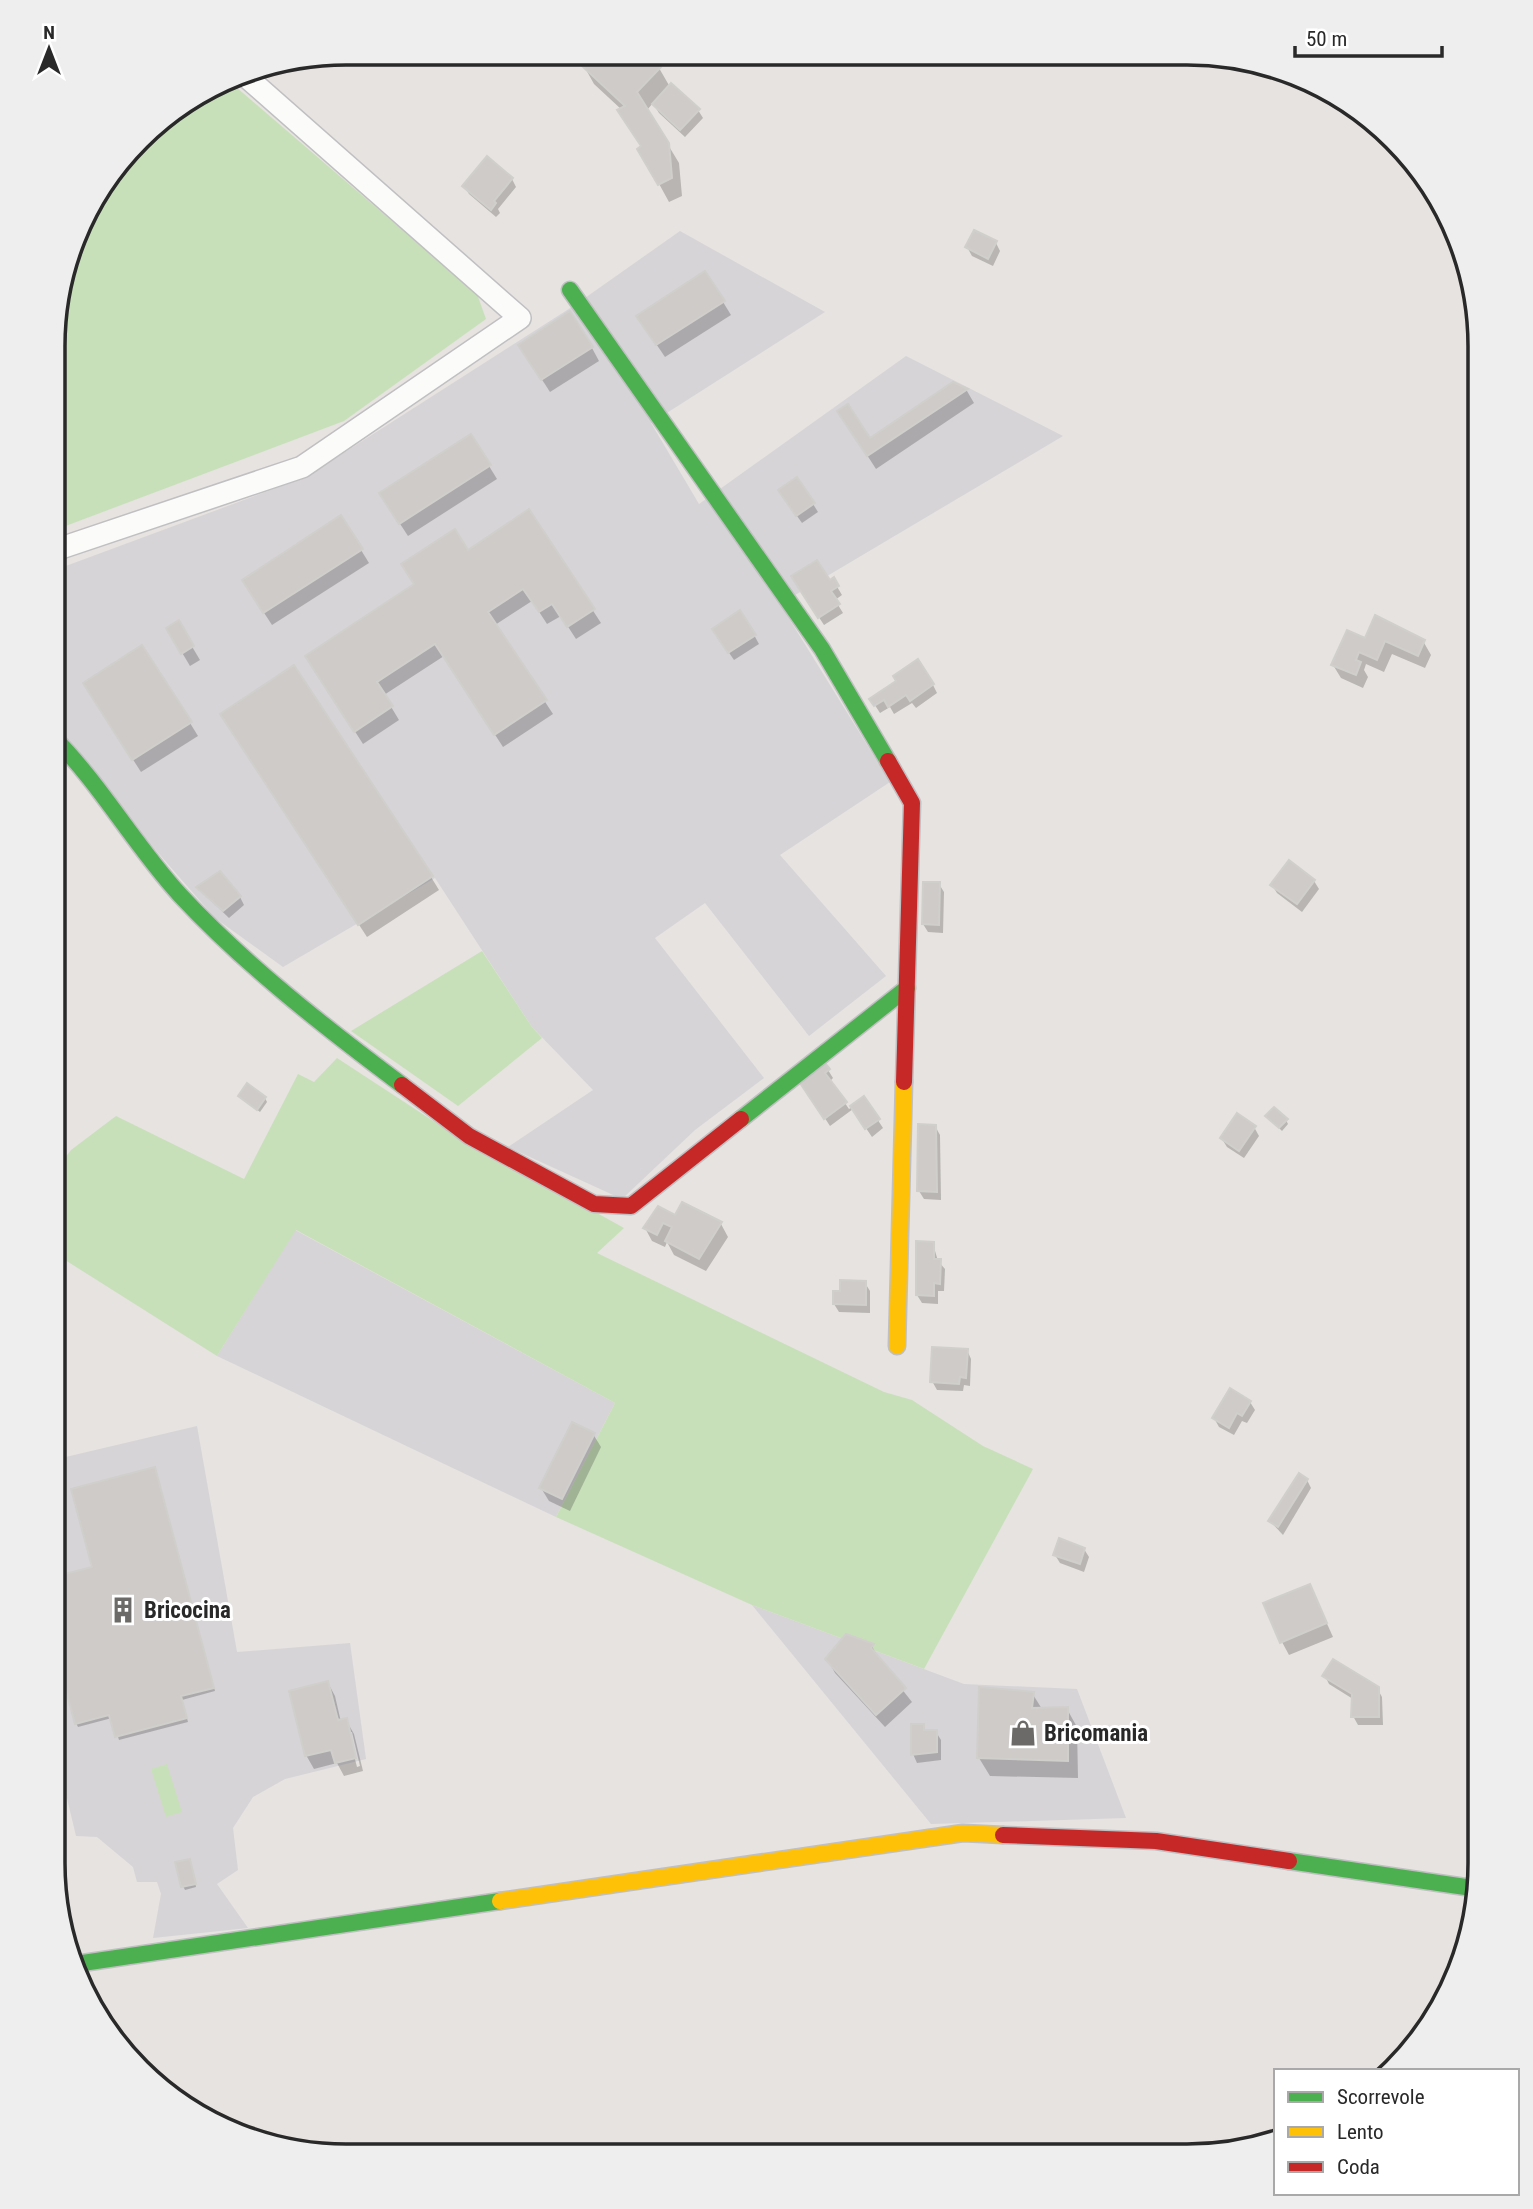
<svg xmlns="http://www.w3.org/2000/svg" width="1533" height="2209" font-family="'Roboto Condensed',sans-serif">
<rect width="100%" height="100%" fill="#e6e3e0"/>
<g fill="#d7d4d7">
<path d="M680 231 825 312 651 423 699 504 906 356 1063 436 780 604 890 782 780 855 886 976 809 1036 705 903 655 938 764 1078 695 1130 622 1199 508 1147 593 1090 532 1027 435 878 283 967 215 918 54 734 55 570 306 477 575 305Z"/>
<path d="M295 1230 615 1403 556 1517 217 1356Z"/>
<path d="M197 1426 237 1652 350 1643 366 1759 285 1779 253 1797 233 1828 238 1870 217 1884 248 1928 153 1938 161 1894 157 1882H137L133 1867 97 1837 76 1836 53 1740V1460Z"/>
<path d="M752 1605 964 1684 1077 1689 1126 1818 931 1824Z"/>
</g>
<g fill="#c8e0ba">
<path d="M229 81 477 294 486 319 344 421 55 530V307L92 199 153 125Z"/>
<path d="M482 951 532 1027 542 1038 458 1106 351 1031Z"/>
<path d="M337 1058 444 1128 624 1228 597 1253 884 1392 912 1400 983 1446 1033 1469 924 1669 752 1605 556 1517 615 1403 296 1230 217 1356 54 1253V1172L71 1150 116 1116 244 1179 298 1074 314 1082Z"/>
<path d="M167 1764 182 1812 166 1817 151 1769Z"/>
</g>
<g fill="#0003" fill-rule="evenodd">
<path d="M584 66 659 68 670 87 698 110 703 118 685 137 659 113 653 103 647 110 679 163 682 196 669 202 640 149 643 148 622 110 594 84Z"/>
<path d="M512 179 516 187 498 209 500 213 496 217 469 194 464 186Z"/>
<path d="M996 243 1000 251 993 266 972 256 967 247Z"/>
<path d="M723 302 731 315 665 357 646 329Z"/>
<path d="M592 348 599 361 550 392 528 358Z"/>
<path d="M953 384 967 391 974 403 876 469 847 424 870 440Z"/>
<path d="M489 466 497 479 408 536 389 507Z"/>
<path d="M785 499 813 504 818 512 802 523Z"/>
<path d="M529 512 601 623 576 639 561 616 547 624 532 601 495 625 553 714 503 747 444 656 384 695 399 720 363 744 315 669 468 552Z"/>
<path d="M361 550 369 563 272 625 251 593Z"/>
<path d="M833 580 842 595 835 600 843 613 824 625 798 585Z"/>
<path d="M178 623 200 660 190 666 168 629Z"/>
<path d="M754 635 759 644 734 660 719 638Z"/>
<path d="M1366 640 1423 641 1431 655 1425 668 1392 654 1384 672 1366 664 1364 670 1368 677 1363 688 1341 678 1333 665Z"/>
<path d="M933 685 937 693 916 708 912 703 894 714 890 707 880 713 871 699Z"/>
<path d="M92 696 190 723 198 736 141 772Z"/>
<path d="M230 728 431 877 439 890 367 937Z"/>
<path d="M1314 881 1319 889 1302 912 1277 893 1272 885Z"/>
<path d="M939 884 944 892 943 933 928 932 923 924Z"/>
<path d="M198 888 240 897 244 905 229 918Z"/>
<path d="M828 1070 833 1078 830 1081 849 1109 864 1099 883 1128 872 1137 853 1109 830 1126 802 1083Z"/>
<path d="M240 1096 265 1098 267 1102 260 1112Z"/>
<path d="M1267 1116 1286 1120 1288 1124 1282 1131Z"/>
<path d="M935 1126 940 1135 941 1200 924 1199 919 1191Z"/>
<path d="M1254 1127 1259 1136 1244 1158 1227 1147 1222 1139Z"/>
<path d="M676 1218 721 1224 728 1237 706 1271 674 1255 667 1242 665 1247 652 1241 645 1228Z"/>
<path d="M933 1244 938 1261 945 1269 944 1291H938V1304L922 1303 917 1295Z"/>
<path d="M865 1283 870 1291V1313L839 1312 834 1304Z"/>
<path d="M967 1350 971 1359 970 1386 964 1385 963 1391 937 1390 932 1381Z"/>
<path d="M1250 1402 1255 1410 1247 1423 1242 1421 1234 1435 1219 1427 1214 1418Z"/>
<path d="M593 1434 601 1447 570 1511 549 1501 541 1488Z"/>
<path d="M154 1469 215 1691 182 1700 188 1722 119 1740 112 1718 78 1727 76 1723 53 1636V1579L94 1568Z"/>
<path d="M1307 1480 1311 1488 1283 1535 1270 1521Z"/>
<path d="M1084 1549 1089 1557 1084 1572 1060 1563 1055 1555Z"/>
<path d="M1310 1586 1333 1637 1289 1655 1282 1642Z"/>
<path d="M872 1646 879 1660 912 1702 885 1727 835 1673 828 1660Z"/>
<path d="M1325 1676 1377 1688 1382 1697 1383 1725H1358L1353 1716V1699L1329 1684Z"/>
<path d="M328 1683 335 1696 341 1722 346 1720 354 1734 363 1771 344 1776 337 1763 314 1769 306 1755ZM348 1732H352L360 1766 357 1767Z"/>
<path d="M1032 1693 1042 1709H1067L1077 1727 1078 1778 990 1776 979 1758Z"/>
<path d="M923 1726 927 1732H936L941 1740V1760L917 1763 913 1754Z"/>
<path d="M191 1864 196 1887 185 1890 183 1886Z"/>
</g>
<g fill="#cecbc9" stroke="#d1cfcc" stroke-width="2">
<path d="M593 53H646L661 67 637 92 669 143 672 178 658 185 637 149 641 146 617 110 625 106 582 66Z"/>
<path d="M671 83 700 109 680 130 652 104Z"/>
<path d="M487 156 513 178 494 201 496 203 491 210 462 186Z"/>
<path d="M974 230 997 241 988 259 965 247Z"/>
<path d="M705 271 725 301 656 345 636 316Z"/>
<path d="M570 311 593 347 541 380 518 345Z"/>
<path d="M953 382 968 389 867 456 837 411 848 404 870 438Z"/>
<path d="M471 434 491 465 399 524 379 493Z"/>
<path d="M797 477 815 503 796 516 778 490Z"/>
<path d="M529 509 595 609 567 627 552 604 539 612 523 589 488 612 547 700 494 735 435 644 377 682 393 706 354 732 305 656 414 584 401 564 455 529 468 550Z"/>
<path d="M341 515 363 549 263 613 242 580Z"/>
<path d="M817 560 830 580 834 577 839 586 831 591 840 604 818 618 791 576Z"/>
<path d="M740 610 756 635 728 653 712 629Z"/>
<path d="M1375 615 1425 640 1418 656 1385 641 1377 660 1359 652 1356 660 1361 662 1356 675 1331 665 1347 630 1365 638Z"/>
<path d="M179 620 194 646 181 654 166 628Z"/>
<path d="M142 645 192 722 132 760 83 683Z"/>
<path d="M918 659 934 684 910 701 906 695 888 707 884 700 874 706 869 699 896 681 893 676Z"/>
<path d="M294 665 433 876 358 925 220 714Z"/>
<path d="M1289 860 1315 880 1297 904 1270 885Z"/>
<path d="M220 871 241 896 223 911 196 887Z"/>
<path d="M923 882H940L939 925 922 924Z"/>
<path d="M825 1063 830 1069 825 1073 847 1102 824 1119 800 1083Z"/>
<path d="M247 1083 266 1097 257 1110 238 1096Z"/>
<path d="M864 1096 880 1119 865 1129 850 1106Z"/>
<path d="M1274 1107 1288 1119 1279 1128 1265 1116Z"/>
<path d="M1237 1113 1256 1126 1239 1151 1220 1138Z"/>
<path d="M918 1124 936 1125 937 1192 917 1191Z"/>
<path d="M682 1202 722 1222 699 1259 665 1241 672 1227 663 1223 657 1235 643 1228 658 1206 675 1215Z"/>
<path d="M916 1241 934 1242V1259H941L940 1284 934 1283V1296L916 1295Z"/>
<path d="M840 1280 866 1281V1305L833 1304V1291H840Z"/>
<path d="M932 1347 968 1349 966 1378 960 1377 959 1384 930 1382Z"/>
<path d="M1230 1388 1251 1401 1242 1416 1237 1413 1229 1428 1212 1418Z"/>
<path d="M572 1422 595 1433 562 1499 539 1488Z"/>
<path d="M155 1467 214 1688 181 1696 187 1718 115 1737 109 1715 75 1724 53 1642V1577L92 1567 71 1489Z"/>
<path d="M1299 1473 1308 1479 1278 1527 1268 1521Z"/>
<path d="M1059 1538 1085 1548 1080 1564 1053 1555Z"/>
<path d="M1310 1584 1327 1623 1280 1643 1263 1603Z"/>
<path d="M846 1634 874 1644 871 1648 906 1688 876 1715 825 1659Z"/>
<path d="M1333 1659 1379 1687V1717H1351L1352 1694 1322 1676Z"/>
<path d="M328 1681 338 1720 347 1718 356 1758 335 1763 331 1750 305 1756 289 1691Z"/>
<path d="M979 1687 1034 1692 1032 1708 1068 1707V1761L977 1758Z"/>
<path d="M911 1724H924V1730H937V1752L911 1755Z"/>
<path d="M190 1859 196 1884 181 1887 175 1862Z"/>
</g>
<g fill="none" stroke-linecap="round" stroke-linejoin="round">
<g stroke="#c0bfc1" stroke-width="24">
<path id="street" d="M55 550 302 467 520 318 242 73"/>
</g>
<g stroke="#c0bfc1" stroke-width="19">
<g id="fast">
<path d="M570 290 822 649 888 761"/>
<path d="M54 738C102 786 135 846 180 895 245 965 326 1028 402 1085"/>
<path d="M741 1119 907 988"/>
<path d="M1289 1861 1479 1889"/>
<path d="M76 1964 500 1901"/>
</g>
</g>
<g stroke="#c0bfc1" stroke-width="19">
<g id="slow">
<path d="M897 1346 904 1082"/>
<path d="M500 1901 963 1833 1003 1835"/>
</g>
</g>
<g stroke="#c0bfc1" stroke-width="19">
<g id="jam">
<path d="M888 761 912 803 904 1082"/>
<path d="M402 1085 469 1136 594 1204 631 1206 741 1119"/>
<path d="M1003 1835 1156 1841 1289 1861"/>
</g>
</g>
<use href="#street" stroke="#fbfbfa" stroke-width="21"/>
<use href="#fast" stroke="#4caf50" stroke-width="16"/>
<use href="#slow" stroke="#ffc107" stroke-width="16"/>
<use href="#jam" stroke="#c62828" stroke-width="16"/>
</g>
<defs>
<g id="building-bare" transform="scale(2.1)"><path d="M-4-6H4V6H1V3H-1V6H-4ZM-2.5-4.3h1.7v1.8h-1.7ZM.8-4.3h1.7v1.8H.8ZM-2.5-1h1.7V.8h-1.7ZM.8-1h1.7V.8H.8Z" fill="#6b6a69" stroke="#fff" stroke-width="2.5" paint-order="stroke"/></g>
<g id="shop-bare" transform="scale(2.1)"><path d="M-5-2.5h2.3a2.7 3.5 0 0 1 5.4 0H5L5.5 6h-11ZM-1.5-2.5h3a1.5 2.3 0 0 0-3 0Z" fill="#6b6a69" stroke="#fff" stroke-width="2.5" paint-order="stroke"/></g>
</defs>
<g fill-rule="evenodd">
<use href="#building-bare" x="123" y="1610"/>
<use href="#shop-bare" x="1023" y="1733"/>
</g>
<g text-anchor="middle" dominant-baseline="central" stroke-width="6" stroke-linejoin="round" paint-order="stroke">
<g font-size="23" font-weight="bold" fill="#292929" stroke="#fff" text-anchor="start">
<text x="144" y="1610">Bricocina</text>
<text x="1044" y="1733">Bricomania</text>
</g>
</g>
<path d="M0 0H1533V2209H0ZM346 65H1187A281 281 0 0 1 1468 346V1863A281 281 0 0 1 1187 2144H346A281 281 0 0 1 65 1863V346A281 281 0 0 1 346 65Z" fill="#eee" fill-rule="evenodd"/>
<path fill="none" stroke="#292929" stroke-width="3.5" d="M346 65H1187A281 281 0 0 1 1468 346V1863A281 281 0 0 1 1187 2144H346A281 281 0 0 1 65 1863V346A281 281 0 0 1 346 65Z"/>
<rect x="1274" y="2069" width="245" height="126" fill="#ffffff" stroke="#a9a9a9" stroke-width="2"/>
<rect x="1288" y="2092" width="35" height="10" fill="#4caf50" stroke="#a9a9a9" stroke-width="2"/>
<text x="1337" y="2104" font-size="21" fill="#292929">Scorrevole</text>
<rect x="1288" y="2127" width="35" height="10" fill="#ffc107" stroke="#a9a9a9" stroke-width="2"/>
<text x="1337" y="2139" font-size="21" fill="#292929">Lento</text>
<rect x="1288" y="2162" width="35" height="10" fill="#c62828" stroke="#a9a9a9" stroke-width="2"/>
<text x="1337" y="2174" font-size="21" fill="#292929">Coda</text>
<g transform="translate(49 49)" stroke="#ffffff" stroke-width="5" paint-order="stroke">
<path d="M0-5L12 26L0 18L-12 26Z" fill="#292929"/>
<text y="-10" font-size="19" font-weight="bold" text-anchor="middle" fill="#292929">N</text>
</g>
<path d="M1295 46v10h147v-10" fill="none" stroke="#292929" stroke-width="3.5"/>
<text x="1306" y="46" font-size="21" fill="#292929" stroke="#ffffff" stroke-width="5" paint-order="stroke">50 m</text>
</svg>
